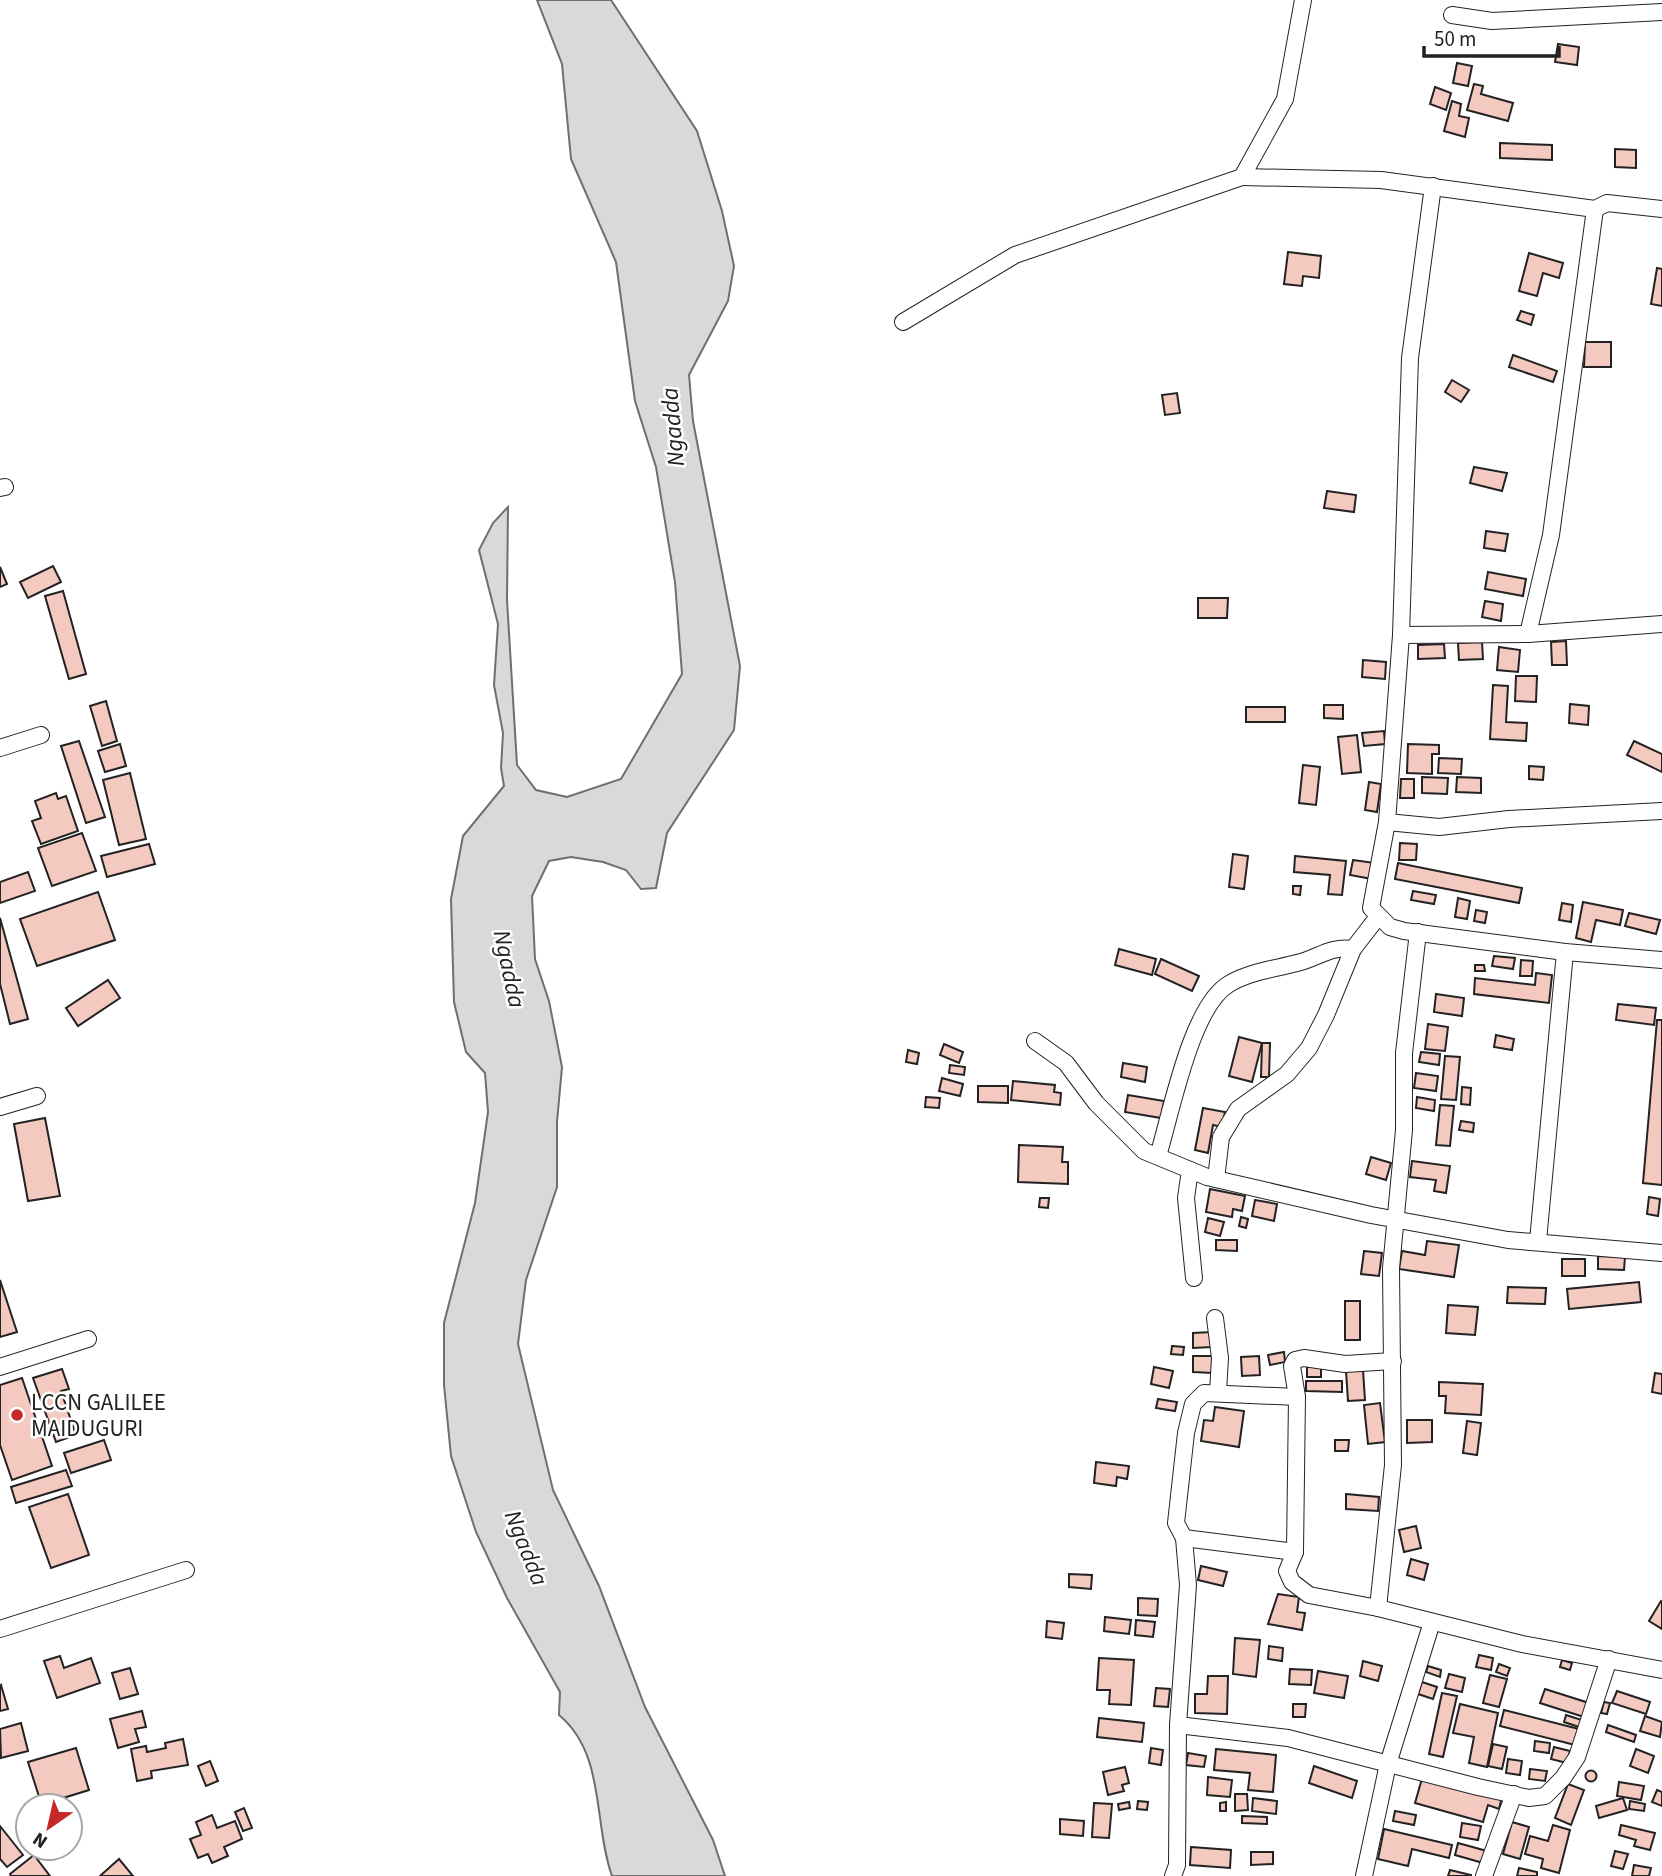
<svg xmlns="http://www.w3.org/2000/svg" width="1662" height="1876" font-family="'Source Sans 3',sans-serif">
<rect width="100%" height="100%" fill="#fff"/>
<path fill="#d9d9d9" stroke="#6f6f6f" stroke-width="2" d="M537 0H611L697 131 722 211 734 266 728 301 689 375 693 421 740 666 734 730 667 833 656 888 641 889 626 870 603 862 571 857 549 861 532 896 535 959 549 1001 562 1067 557 1122V1187L526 1280 518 1344 553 1490 599 1586 645 1707 713 1840 725 1876H612C593 1823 606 1754 559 1715L560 1692 507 1598 476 1532 451 1456 444 1385V1323L475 1203 488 1112 485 1073 466 1052 454 1002 451 899 463 836 504 786 501 768 503 733 494 685 498 624 479 550 493 523 508 507 507 600 517 765 536 790 567 797 621 779 682 674 675 582 656 467 635 401 616 262 571 159 562 64Z"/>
<g fill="#f3c9c0" stroke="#222" stroke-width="2">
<path d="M1558 44 1579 47 1577 65 1555 62Z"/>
<path d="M1457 63 1472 66 1468 86 1453 83Z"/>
<path d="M1474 84 1483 86 1481 94 1513 103 1508 121 1467 110Z"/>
<path d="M1435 87 1451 93 1446 110 1430 104Z"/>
<path d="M1452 101 1461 104 1459 116 1469 118 1465 137 1444 131Z"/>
<path d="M1500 143 1552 145V160L1500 158Z"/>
<path d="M1615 149 1636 150V168L1615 167Z"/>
<path d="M1288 252 1321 256 1319 278 1303 276 1302 286 1284 284Z"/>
<path d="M1529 253 1563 263 1559 278 1543 273 1537 296 1519 291Z"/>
<path d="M1657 268 1662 269V306L1651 304Z"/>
<path d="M1521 311 1534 315 1531 325 1517 320Z"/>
<path d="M1585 342H1611V367H1584Z"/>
<path d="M1513 355 1557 371 1553 382 1509 367Z"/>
<path d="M1452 380 1469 390 1461 402 1445 392Z"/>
<path d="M1177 393 1180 413 1165 415 1162 395Z"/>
<path d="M1474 467 1507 473 1502 491 1470 483Z"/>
<path d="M1327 491 1356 495 1354 512 1324 508Z"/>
<path d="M1486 531 1508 534 1505 551 1484 548Z"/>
<path d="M53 566 61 582 28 598 20 582Z"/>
<path d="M0 567 7 584 0 587Z"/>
<path d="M1488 572 1526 579 1523 596 1485 589Z"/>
<path d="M63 591 86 674 69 679 45 596Z"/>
<path d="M1198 598H1228L1227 618H1198Z"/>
<path d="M1485 601 1503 604 1501 621 1482 617Z"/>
<path d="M1566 641 1567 665H1552L1551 642Z"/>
<path d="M1482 642 1483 659 1459 660 1458 643Z"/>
<path d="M1444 644 1445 658 1418 659V645Z"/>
<path d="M1499 647 1520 650 1518 672 1497 670Z"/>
<path d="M1363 660 1386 662 1385 679 1362 677Z"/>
<path d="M1516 676H1537L1536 702 1515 701Z"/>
<path d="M1493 685 1508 686 1506 722 1527 723 1526 741 1490 739Z"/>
<path d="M106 701 117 741 102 746 90 706Z"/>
<path d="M1570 704 1589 706 1588 725 1569 723Z"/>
<path d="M1324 705H1343V719L1324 718Z"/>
<rect x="1246" y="707" width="39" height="15"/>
<path d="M1384 731 1385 744 1364 746 1362 733Z"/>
<path d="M1357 735 1361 772 1342 774 1338 737Z"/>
<path d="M79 741 105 817 86 823 61 746Z"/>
<path d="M1634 741 1662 754V772L1627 755Z"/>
<path d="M120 744 126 766 105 772 98 751Z"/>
<path d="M1408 744 1439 745V754H1432V774L1407 773Z"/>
<path d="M1439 758 1462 759 1461 774 1438 773Z"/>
<path d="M1303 765 1320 767 1316 805 1299 803Z"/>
<path d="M1529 766 1544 767 1543 780 1529 779Z"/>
<path d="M130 773 146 839 119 845 103 780Z"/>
<path d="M1422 777 1448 778 1447 794 1422 793Z"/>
<path d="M1457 777 1481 778V793L1456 792Z"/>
<path d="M1401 779H1414V798H1400Z"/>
<path d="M1369 782 1381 784 1377 812 1365 810Z"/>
<path d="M56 793 58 799 66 796 78 831 41 844 32 821 41 818 35 801Z"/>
<path d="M82 833 96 871 52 886 38 848Z"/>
<path d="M1400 843 1417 844 1416 860H1399Z"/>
<path d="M149 844 155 864 107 877 101 856Z"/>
<path d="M1233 854 1248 856 1244 889 1229 887Z"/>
<path d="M1295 856 1346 861 1342 895 1328 894 1330 875 1294 872Z"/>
<path d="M1353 860 1375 863 1372 879 1350 875Z"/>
<path d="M1398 863 1522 888 1519 903 1395 879Z"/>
<path d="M28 872 35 891 0 903V882Z"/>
<path d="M1293 886H1301L1300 895 1293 894Z"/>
<path d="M1413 891 1436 895 1434 904 1411 900Z"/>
<path d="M98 892 115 940 37 966 20 919Z"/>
<path d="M1458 898 1470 901 1467 919 1455 917Z"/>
<path d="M1583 902 1623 910 1620 925 1596 920 1591 942 1576 938Z"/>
<path d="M1562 903 1573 905 1571 922 1559 920Z"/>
<path d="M1476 910 1487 912 1485 923 1474 921Z"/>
<path d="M1629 913 1660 920 1656 934 1625 926Z"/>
<path d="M0 918 28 1019 10 1024 0 984Z"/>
<path d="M1119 949 1156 959 1152 975 1115 965Z"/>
<path d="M1494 956 1515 958 1513 969 1492 966Z"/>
<path d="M1161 959 1199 976 1192 991 1155 974Z"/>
<path d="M1521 960 1533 961 1532 976H1520Z"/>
<path d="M1475 965H1484L1485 971H1475Z"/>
<path d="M1536 973 1552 975 1549 1003 1474 994 1475 978 1535 985Z"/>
<path d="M108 980 120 998 78 1026 66 1008Z"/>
<path d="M1436 994 1464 998 1462 1016 1434 1012Z"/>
<path d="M1618 1004 1656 1008 1654 1025 1616 1020Z"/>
<path d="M1657 1020H1662V1185L1643 1183Z"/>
<path d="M1428 1024 1448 1027 1445 1051 1425 1049Z"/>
<path d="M1496 1035 1514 1039 1512 1050 1494 1047Z"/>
<path d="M1239 1037 1262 1043 1252 1082 1229 1076Z"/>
<path d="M1262 1043H1270L1269 1077H1261Z"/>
<path d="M944 1044 963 1052 959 1063 940 1055Z"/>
<path d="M908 1050 919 1053 917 1064 906 1062Z"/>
<path d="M1421 1052 1440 1054 1439 1065 1419 1062Z"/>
<path d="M1445 1056 1460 1057 1456 1100 1441 1099Z"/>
<path d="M1123 1063 1147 1067 1145 1082 1121 1077Z"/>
<path d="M950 1065 965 1067 964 1075 949 1073Z"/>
<path d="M1416 1073 1438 1076 1436 1091 1414 1088Z"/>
<path d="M942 1078 963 1084 960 1096 939 1091Z"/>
<path d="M1013 1081 1055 1085 1054 1092 1061 1093 1060 1105 1011 1100Z"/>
<path d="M978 1086H1008V1103L978 1102Z"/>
<path d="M1462 1087 1471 1088 1470 1105 1461 1104Z"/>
<path d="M1128 1095 1164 1101 1161 1118 1125 1112Z"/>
<path d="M926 1097 940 1098 939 1108 925 1107Z"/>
<path d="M1417 1097 1435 1100 1434 1111 1416 1108Z"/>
<path d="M1440 1105 1454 1106 1450 1146 1436 1145Z"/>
<path d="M1203 1108 1225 1112 1222 1127 1213 1125 1208 1153 1195 1150Z"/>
<path d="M45 1118 60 1196 28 1201 14 1124Z"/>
<path d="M1461 1121 1474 1123 1473 1132 1459 1130Z"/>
<path d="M1019 1145 1063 1147 1062 1162H1068V1184L1018 1182Z"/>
<path d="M1371 1157 1391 1163 1386 1180 1366 1174Z"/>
<path d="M1412 1161 1450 1166 1446 1193 1434 1191 1436 1180 1410 1177Z"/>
<path d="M1210 1189 1245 1196 1242 1211 1233 1209 1232 1217 1206 1212Z"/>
<path d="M1649 1197 1660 1199 1658 1216 1647 1214Z"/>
<path d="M1040 1198H1049L1048 1208 1039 1207Z"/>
<path d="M1255 1200 1277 1204 1274 1221 1252 1216Z"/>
<path d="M1241 1217 1248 1219 1246 1228 1239 1226Z"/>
<path d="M1208 1218 1224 1222 1220 1236 1205 1232Z"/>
<path d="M1216 1240H1237V1251L1216 1250Z"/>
<path d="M1427 1241 1459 1245 1454 1277 1399 1269 1402 1251 1425 1255Z"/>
<path d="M1364 1251 1382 1253 1379 1276 1361 1274Z"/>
<path d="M1598 1256 1625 1257 1624 1270 1598 1269Z"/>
<rect x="1562" y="1259" width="23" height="17"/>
<path d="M0 1280 17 1332 0 1337Z"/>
<path d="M1639 1282 1641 1302 1569 1309 1567 1289Z"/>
<path d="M1508 1287 1546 1288 1545 1304 1507 1303Z"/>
<rect x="1345" y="1301" width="15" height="39"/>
<path d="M1448 1305 1478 1307 1475 1335 1446 1333Z"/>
<path d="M1212 1332V1347L1193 1348V1333Z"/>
<path d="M1172 1346 1184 1347 1183 1355 1171 1354Z"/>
<path d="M1284 1352 1285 1362 1270 1365 1268 1355Z"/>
<path d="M1193 1356H1213V1373L1193 1372Z"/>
<path d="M1259 1356 1260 1375 1242 1376 1241 1357Z"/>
<rect x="1307" y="1366" width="14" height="11"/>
<path d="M1154 1367 1173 1371 1169 1388 1151 1384Z"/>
<path d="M62 1369 69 1389 61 1391 76 1435 56 1442 33 1378Z"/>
<path d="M1363 1370 1365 1400 1348 1401 1346 1371Z"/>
<path d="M1655 1373 1662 1374V1394L1652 1392Z"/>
<path d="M22 1378 52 1466 12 1480 0 1445V1385Z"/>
<path d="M1306 1381H1342V1392L1306 1391Z"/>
<path d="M1439 1382 1483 1384 1481 1415 1445 1413 1446 1396H1439Z"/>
<path d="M1158 1399 1177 1402 1175 1411 1156 1408Z"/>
<path d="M1380 1403 1385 1442 1368 1444 1364 1405Z"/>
<path d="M1215 1407 1244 1411 1239 1447 1201 1441 1204 1420 1213 1421Z"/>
<path d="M1407 1420H1432V1442L1407 1443Z"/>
<path d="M1467 1421 1481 1423 1477 1455 1463 1453Z"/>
<path d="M104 1440 111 1460 71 1473 64 1453Z"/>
<path d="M1335 1440H1349L1348 1451H1335Z"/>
<path d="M1096 1462 1129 1466 1127 1479 1117 1477 1116 1486 1094 1483Z"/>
<path d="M66 1470 72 1486 16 1503 11 1487Z"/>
<path d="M68 1494 89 1555 51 1568 29 1507Z"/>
<path d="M1346 1494 1379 1497 1378 1511 1346 1509Z"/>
<path d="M1416 1526 1421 1548 1404 1552 1399 1530Z"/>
<path d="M1411 1559 1428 1564 1424 1580 1407 1575Z"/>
<path d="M1201 1566 1227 1572 1223 1586 1198 1580Z"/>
<path d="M1069 1574 1092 1575 1091 1589 1069 1587Z"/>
<path d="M1278 1594 1299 1597 1297 1612 1305 1613 1302 1630 1268 1624Z"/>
<path d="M1138 1598 1158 1599 1157 1616 1138 1615Z"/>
<path d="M1661 1601 1662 1602V1629L1649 1621Z"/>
<path d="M1105 1617 1131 1620 1129 1634 1104 1631Z"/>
<path d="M1136 1620 1155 1622 1153 1637 1135 1635Z"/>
<path d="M1047 1621 1064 1623 1062 1639 1046 1637Z"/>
<path d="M1235 1638 1260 1640 1256 1677 1233 1674Z"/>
<path d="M1269 1646 1283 1648 1282 1661 1268 1659Z"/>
<path d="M1479 1655 1493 1658 1491 1670 1476 1667Z"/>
<path d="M60 1656 64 1668 91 1658 100 1683 57 1698 44 1661Z"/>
<path d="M1099 1658 1134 1660 1131 1705 1109 1704 1110 1690H1097Z"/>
<path d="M1562 1660 1572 1663 1570 1670 1560 1667Z"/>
<path d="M1363 1661 1382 1666 1378 1681 1360 1676Z"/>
<path d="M1499 1664 1510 1668 1507 1676 1496 1672Z"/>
<path d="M1428 1666 1441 1670 1440 1677 1426 1672Z"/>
<path d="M130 1668 138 1694 120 1699 112 1673Z"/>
<path d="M1290 1669 1312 1670 1311 1685 1289 1684Z"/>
<path d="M1318 1671 1348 1676 1344 1698 1314 1693Z"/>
<path d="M1449 1674 1465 1678 1462 1692 1445 1688Z"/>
<path d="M1490 1675 1507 1679 1499 1707 1483 1703Z"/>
<path d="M1208 1676H1228L1227 1714 1195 1713V1694H1207Z"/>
<path d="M1422 1682 1437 1687 1433 1699 1418 1694Z"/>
<path d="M1 1685 8 1709 0 1711V1686Z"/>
<path d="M1156 1688 1170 1689 1168 1707 1154 1706Z"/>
<path d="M1545 1689 1589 1703 1584 1717 1540 1703Z"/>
<path d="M1617 1691 1650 1702 1646 1714 1612 1703Z"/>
<path d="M1442 1693 1457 1696 1443 1757 1429 1754Z"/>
<path d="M1604 1702 1610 1703 1607 1714 1601 1713Z"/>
<path d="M1293 1704H1306L1305 1717H1293Z"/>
<path d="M1460 1704 1498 1713 1487 1767 1469 1763 1474 1737 1453 1733Z"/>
<path d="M1504 1710 1579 1729 1575 1745 1500 1726Z"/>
<path d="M142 1711 146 1727 135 1729 139 1742 118 1748 110 1719Z"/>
<path d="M1566 1715 1585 1721 1582 1728 1564 1722Z"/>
<path d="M1645 1716 1662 1722 1660 1737 1640 1731Z"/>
<path d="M1099 1718 1144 1723 1142 1742 1097 1737Z"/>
<path d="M21 1723 28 1751 1 1758 0 1729Z"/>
<path d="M1608 1725 1636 1735 1634 1742 1606 1732Z"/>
<path d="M183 1739 188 1765 151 1771 152 1778 137 1781 131 1749 146 1746 147 1752 166 1748 165 1743Z"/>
<path d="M1535 1741 1550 1743 1549 1753 1534 1751Z"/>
<path d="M1493 1744 1507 1747 1502 1769 1488 1766Z"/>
<path d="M1554 1747 1570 1751 1567 1763 1551 1759Z"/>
<path d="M76 1748 89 1790 60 1799 62 1804 42 1806 28 1762Z"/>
<path d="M1151 1748 1163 1750 1161 1765 1149 1763Z"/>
<path d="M1216 1749 1276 1755 1273 1792 1248 1790 1250 1773 1214 1770Z"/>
<path d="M1636 1749 1654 1756 1648 1773 1630 1766Z"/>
<path d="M1188 1753 1206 1756 1204 1767 1186 1765Z"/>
<path d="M1508 1759 1522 1761 1520 1775 1506 1773Z"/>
<path d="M210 1761 218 1781 206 1786 198 1766Z"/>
<path d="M1314 1766 1357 1781 1352 1798 1309 1783Z"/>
<path d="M1125 1767 1129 1783 1122 1785 1124 1791 1108 1795 1103 1772Z"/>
<path d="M1530 1769 1547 1771 1545 1781 1529 1779Z"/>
<circle cx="1591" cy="1776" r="5.5"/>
<path d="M1423 1775 1502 1797 1499 1809 1488 1805 1483 1822 1415 1803Z"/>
<path d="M1208 1777 1232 1780 1230 1797 1207 1795Z"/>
<path d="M1619 1782 1644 1786 1641 1800 1617 1796Z"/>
<path d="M1568 1784 1584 1790 1571 1825 1555 1818Z"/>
<path d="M1657 1790 1662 1792V1806L1652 1802Z"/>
<path d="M1235 1794H1247L1248 1810 1235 1811Z"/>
<path d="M1253 1798 1277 1801 1276 1814 1252 1811Z"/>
<path d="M1623 1798 1627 1810 1599 1818 1596 1806Z"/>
<path d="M1138 1801 1148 1802 1147 1810 1137 1809Z"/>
<path d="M1630 1801 1645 1804 1644 1811 1629 1809Z"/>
<path d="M1129 1802 1130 1808 1119 1810 1118 1804Z"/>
<path d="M1226 1802V1811H1220V1803Z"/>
<path d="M1094 1803 1112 1804 1109 1838 1092 1837Z"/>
<path d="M244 1808 252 1828 243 1831 235 1812Z"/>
<path d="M1395 1811 1416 1815 1414 1825 1393 1821Z"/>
<path d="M212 1815 217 1828 235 1821 242 1839 224 1847 228 1856 212 1863 208 1854 198 1858 190 1839 201 1835 196 1822Z"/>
<path d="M1242 1816 1267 1817V1824L1242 1823Z"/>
<path d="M1060 1819 1084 1821 1083 1836 1060 1834Z"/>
<path d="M1512 1822 1529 1827 1520 1859 1503 1854Z"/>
<path d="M1462 1823 1481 1826 1478 1840 1460 1837Z"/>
<path d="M1553 1825 1570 1830 1559 1873 1541 1868 1543 1859 1525 1854 1530 1836 1548 1841Z"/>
<path d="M1621 1825 1655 1833 1650 1850 1634 1846 1636 1840 1619 1835Z"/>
<path d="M0 1826 23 1855 7 1867 0 1859Z"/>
<path d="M1384 1829 1452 1845 1449 1858 1412 1849 1408 1866 1378 1859Z"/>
<path d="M1458 1843 1487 1851 1483 1863 1455 1855Z"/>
<path d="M1191 1847 1231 1850 1230 1868 1190 1865Z"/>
<path d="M1615 1851 1628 1854 1623 1869 1611 1866Z"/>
<path d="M1251 1852H1273V1864L1251 1865Z"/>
<path d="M34 1855 50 1876H11L10 1874Z"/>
<path d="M119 1859 133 1876H100Z"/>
<path d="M1634 1865 1651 1868 1649 1876H1632Z"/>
<path d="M1519 1868 1537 1872V1876H1517Z"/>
<path d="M1450 1870 1471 1875V1876H1448Z"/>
</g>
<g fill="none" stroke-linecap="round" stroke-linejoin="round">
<g stroke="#222" stroke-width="18">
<g id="minor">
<path d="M1452 15 1492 21 1662 12"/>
<path d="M1242 177 1381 180 1595 209 1607 203 1662 209"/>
<path d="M903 322 1015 255 1242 177 1285 99 1303 0"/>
<path d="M0 488 5 487"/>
<path d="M1662 624 1528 634 1401 635 1387 822 1371 908 1390 927 1404 931 1565 952 1662 960"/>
<path d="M1528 634 1551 535 1595 209"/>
<path d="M1401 635 1410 358 1433 186"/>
<path d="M0 748 41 735"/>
<path d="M1387 822 1439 827 1509 819 1662 811"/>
<path d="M1035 1041 1066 1063 1096 1103 1144 1151 1207 1177 1371 1215 1508 1240 1662 1253"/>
<path d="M0 1107 37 1096"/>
<path d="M1158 1156C1171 1114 1191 1006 1229 984 1249 972 1274 969 1297 963 1319 958 1328 946 1353 949"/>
<path d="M1190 1170 1186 1198 1194 1278"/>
<path d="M1216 1179 1221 1137 1238 1109 1287 1074 1309 1048 1326 1015 1353 949 1377 918"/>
<path d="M1538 1241 1565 952"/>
<path d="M1215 1318 1220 1358 1218 1392"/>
<path d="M0 1367 88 1339"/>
<path d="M1297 1397 1292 1366 1295 1360 1304 1358 1345 1364 1393 1361"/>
<path d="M1184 1538 1295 1552"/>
<path d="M1378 1608 1393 1465 1391 1268 1404 1130V1053L1418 932"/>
<path d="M0 1629 186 1570"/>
<path d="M1178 1725 1288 1738 1478 1787 1529 1798 1545 1796 1563 1778 1577 1757 1609 1659"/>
<path d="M1173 1876 1177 1865 1178 1725 1188 1585 1184 1538 1176 1523 1186 1433 1193 1404 1204 1393 1297 1397 1295 1552 1287 1571 1292 1582 1309 1595 1378 1608 1522 1644 1662 1670"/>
<path d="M1364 1876 1388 1764 1432 1622"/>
<path d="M1484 1876 1514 1794"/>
</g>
</g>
<use href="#minor" stroke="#fff" stroke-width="16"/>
</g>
<circle fill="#c62828" stroke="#fff" stroke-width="2.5" cx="17" cy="1415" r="7"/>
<g text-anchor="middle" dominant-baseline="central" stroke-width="5" stroke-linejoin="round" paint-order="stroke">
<g font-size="23" fill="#222" stroke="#fff" text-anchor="start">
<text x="31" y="1402">LCCN GALILEE<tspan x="31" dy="26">MAIDUGURI</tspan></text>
</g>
<g font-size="24" font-style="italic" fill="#222" stroke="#fff">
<text transform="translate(673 427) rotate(-95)">Ngadda</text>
<text transform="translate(509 969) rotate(78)">Ngadda</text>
<text transform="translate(526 1548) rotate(68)">Ngadda</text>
</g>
</g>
<g transform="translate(49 1827) rotate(214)"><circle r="33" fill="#ffffff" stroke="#a7a7a7" stroke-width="2"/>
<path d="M0-5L12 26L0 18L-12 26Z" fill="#c62828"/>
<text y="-10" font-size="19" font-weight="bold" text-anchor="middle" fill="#222222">N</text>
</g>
<path d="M1424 46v10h135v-10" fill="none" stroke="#222222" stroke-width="3.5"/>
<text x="1434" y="46" font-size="21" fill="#222222" stroke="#ffffff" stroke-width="5" paint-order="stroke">50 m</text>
</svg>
